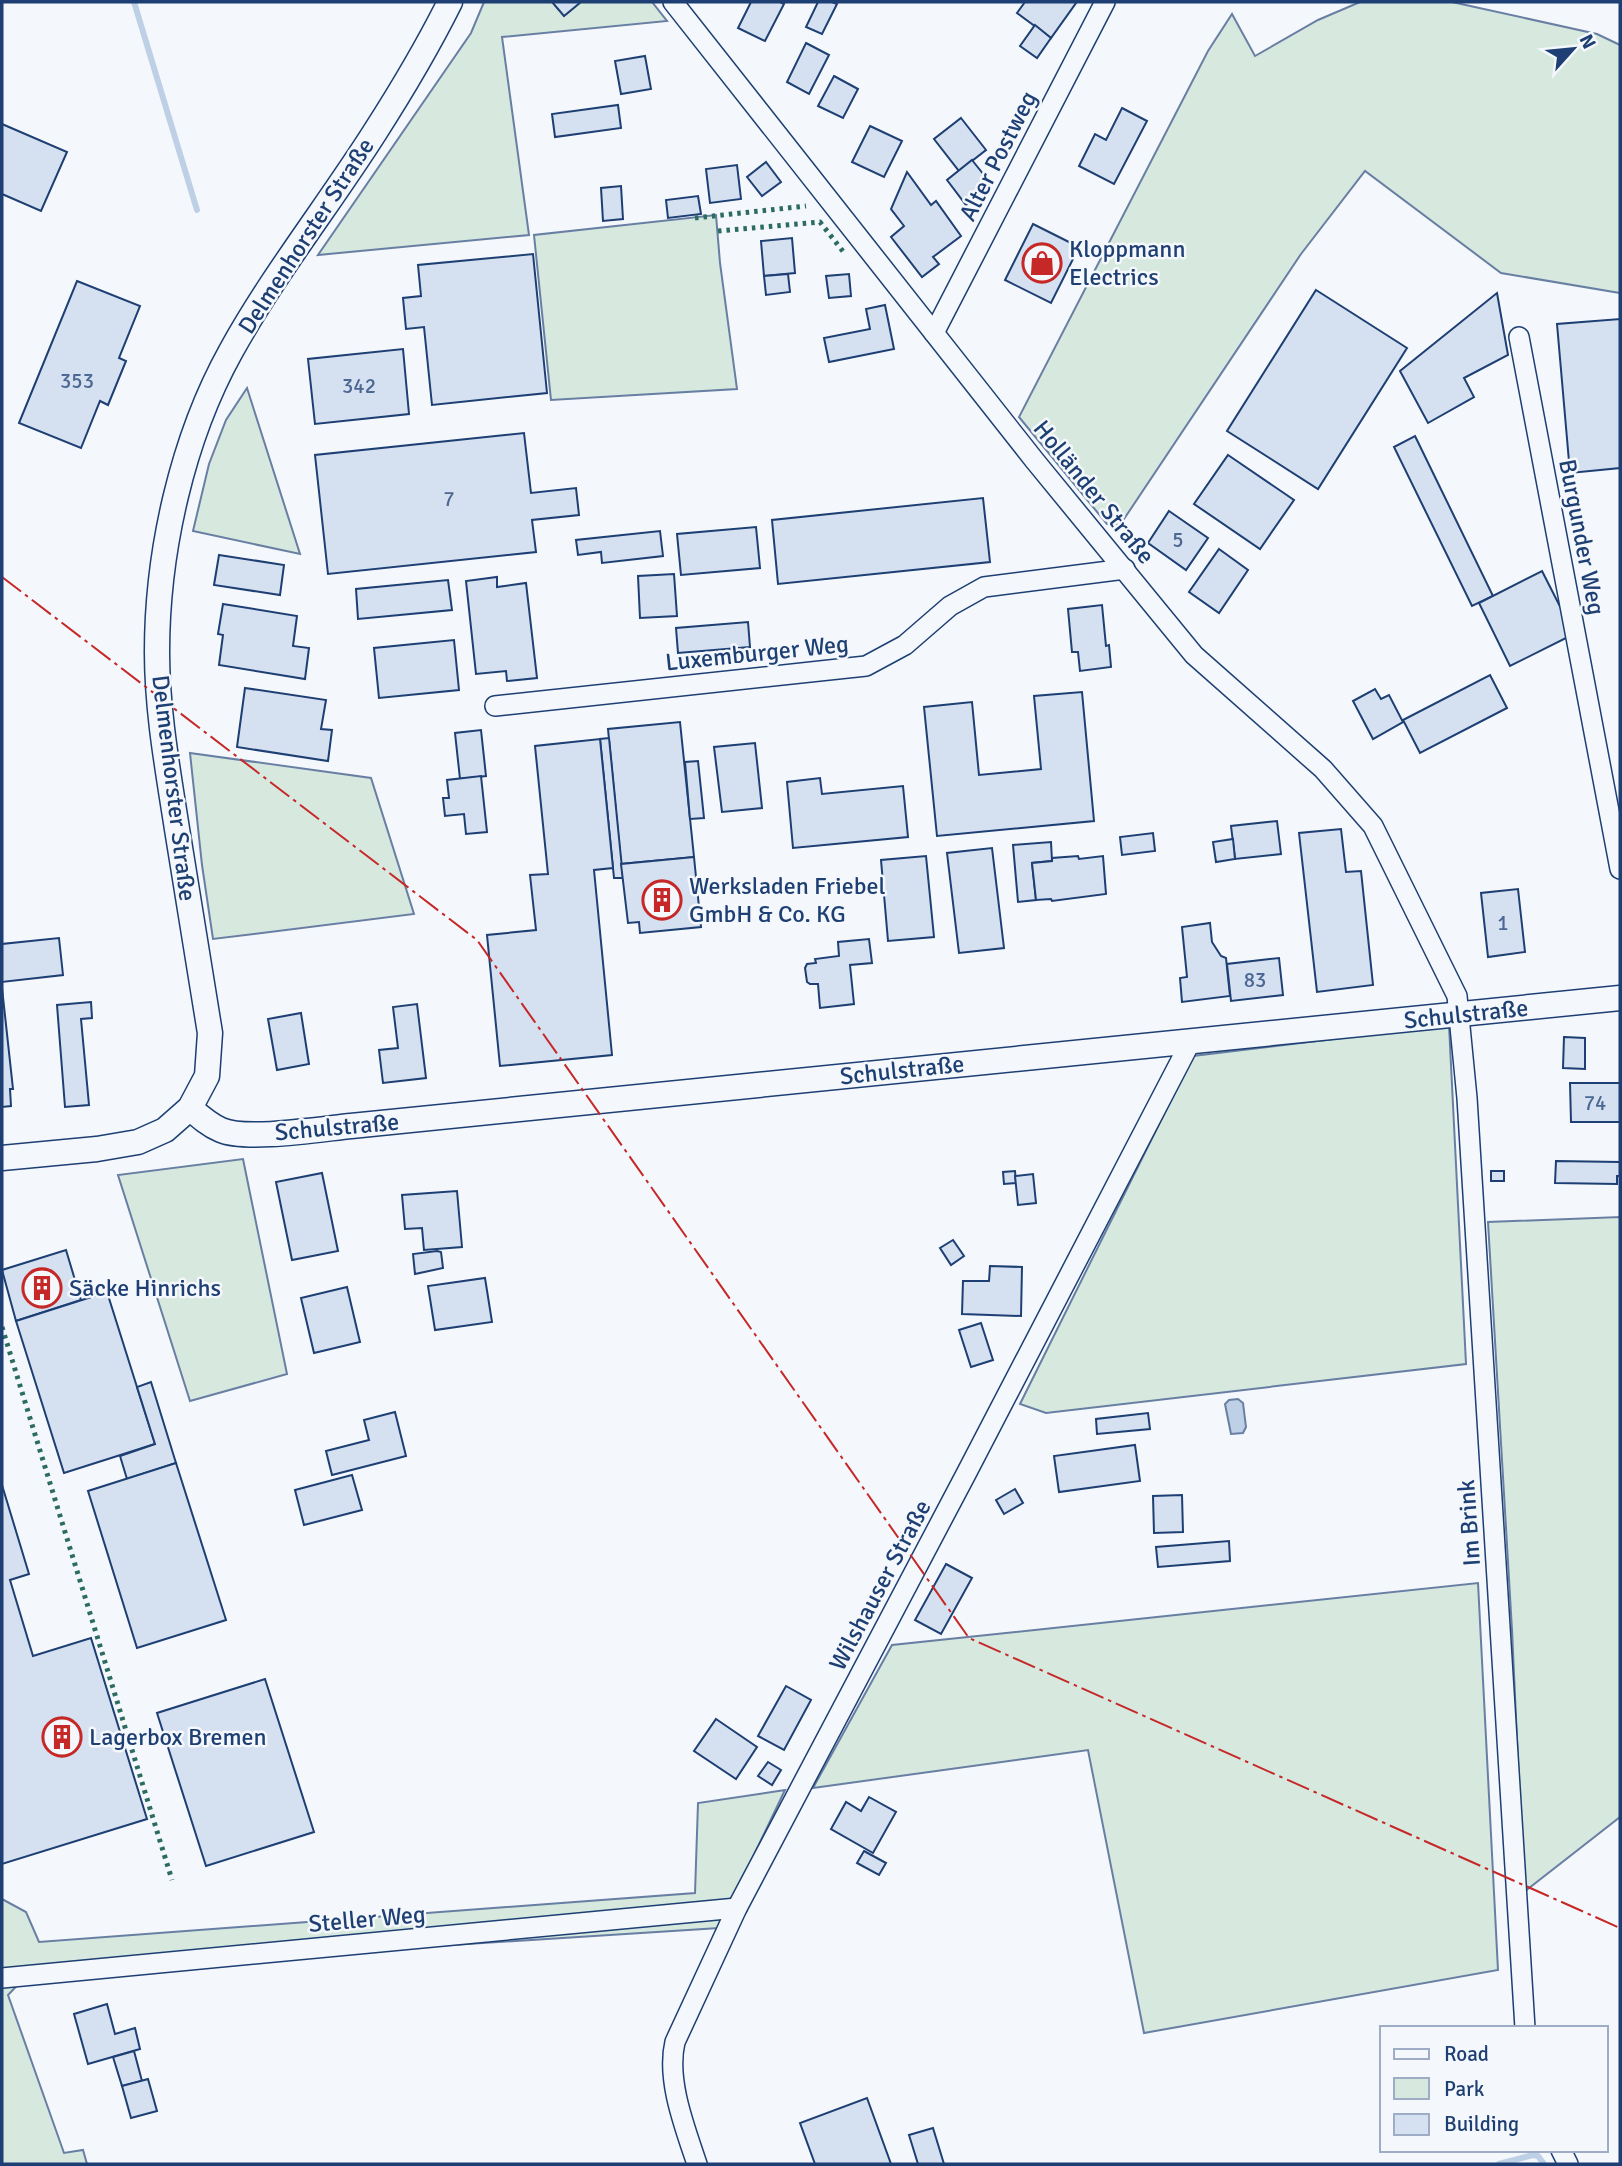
<svg xmlns="http://www.w3.org/2000/svg" width="1622" height="2166" font-family="Signika,sans-serif">
<rect width="100%" height="100%" fill="#f4f7fb"/>
<g fill="#d7e8df" stroke="#687fa3" stroke-width="2">
<path d="M484 2H652L667 21 502 37 529 235 318 255 471 33Z"/>
<path d="M1360 2H1452L1597 34 1620 45V293L1501 273 1365 171 1301 254 1120 525 1107 524 1019 417 1208 51 1232 14 1255 56 1318 20Z"/>
<path d="M716 215 720 263 737 389 551 400 534 235Z"/>
<path d="M247 388 300 554 193 531 209 464 226 420Z"/>
<path d="M190 753 371 778 414 914 213 939 202 865Z"/>
<path d="M1449 1025 1466 1364 1046 1413 1020 1404 1193 1056Z"/>
<path d="M243 1159 287 1374 190 1401 118 1175Z"/>
<path d="M1620 1217V1817L1524 1892 1512 1630 1488 1222Z"/>
<path d="M1478 1583 1498 1970 1144 2033 1088 1750 813 1788 892 1645Z"/>
<path d="M785 1790 719 1928 30 1972 8 1995 64 2153 83 2150 87 2164H2V1899L26 1912 39 1942 695 1893 698 1803Z"/>
</g>
<path fill="#bed0e5" stroke="#687fa3" stroke-width="2" d="M1238 1399 1243 1403 1246 1427 1243 1433 1231 1434 1225 1404 1229 1400Z"/>
<g fill="none" stroke-linecap="round" stroke-linejoin="round">
<g stroke="#bed0e5" stroke-width="6">
<path d="M134 2 197 210"/>
<path d="M1499 2164 1533 2155 1538 2156 1544 2164"/>
</g>
</g>
<g fill="#d5e0f0" stroke="#1d3f73" stroke-width="2">
<path d="M552 2H581L564 16Z"/>
<path d="M751 2H780L784 4 765 41 738 28Z"/>
<path d="M818 2H832L837 4 822 34 806 27Z"/>
<path d="M1025 2H1075L1076 3 1051 38 1017 13Z"/>
<path d="M1035 25 1051 38 1037 58 1020 46Z"/>
<path d="M806 43 829 55 809 94 787 82Z"/>
<path d="M645 56 651 89 621 94 615 61Z"/>
<path d="M834 76 858 89 843 118 818 106Z"/>
<path d="M618 105 621 128 555 137 552 114Z"/>
<path d="M1122 108 1147 121 1114 184 1079 166 1095 134 1106 140Z"/>
<path d="M961 118 986 150 959 171 934 139Z"/>
<path d="M2 124 67 152 41 211 2 194Z"/>
<path d="M870 126 902 141 884 177 852 162Z"/>
<path d="M972 160 992 185 966 205 947 180Z"/>
<path d="M766 162 781 182 762 196 747 177Z"/>
<path d="M737 165 741 199 710 203 706 169Z"/>
<path d="M907 172 931 205 936 201 961 236 933 257 939 264 922 277 891 237 904 226 891 209Z"/>
<path d="M621 186 623 219 603 221 601 188Z"/>
<path d="M698 196 701 214 668 218 666 200Z"/>
<path d="M1033 224 1079 247 1051 303 1005 280Z"/>
<path d="M792 238 795 273 764 276 761 241Z"/>
<path d="M533 254 547 393 432 405 424 327 406 329 403 298 421 296 418 265Z"/>
<path d="M788 274 790 292 766 295 764 276Z"/>
<path d="M849 274 851 296 829 298 826 276Z"/>
<path d="M77 281 140 306 119 358 126 361 108 405 100 401 81 448 19 423Z"/>
<path d="M1316 290 1407 348 1318 489 1227 431Z"/>
<path d="M1497 293 1508 355 1464 378 1474 397 1428 423 1400 371Z"/>
<path d="M885 305 894 349 829 362 824 338 870 329 866 309Z"/>
<path d="M1620 319V468L1570 473 1557 324Z"/>
<path d="M403 349 409 414 315 424 308 359Z"/>
<path d="M524 433 531 493 576 488 579 515 532 520 536 552 328 574 315 455Z"/>
<path d="M1415 436 1493 596 1472 606 1394 447Z"/>
<path d="M1228 455 1294 500 1260 549 1194 504Z"/>
<path d="M983 498 990 562 778 584 772 520Z"/>
<path d="M1169 511 1208 538 1186 570 1148 543Z"/>
<path d="M756 527 760 568 681 575 677 534Z"/>
<path d="M660 531 663 556 602 563 601 552 578 555 576 540Z"/>
<path d="M1219 549 1248 570 1219 613 1189 592Z"/>
<path d="M219 555 284 565 280 595 214 585Z"/>
<path d="M1542 571 1574 634 1510 666 1479 603Z"/>
<path d="M674 574 677 616 640 618 638 576Z"/>
<path d="M497 577V587L526 583 537 678 507 681 506 671 476 674 466 581Z"/>
<path d="M448 580 452 610 358 619 356 589Z"/>
<path d="M223 604 297 616 293 646 309 648 305 679 219 665 223 635 218 634Z"/>
<path d="M1102 605 1106 646 1109 645 1111 667 1080 671 1078 652H1072L1068 609Z"/>
<path d="M748 622 750 647 678 653 676 628Z"/>
<path d="M454 640 459 690 379 698 374 648Z"/>
<path d="M1490 675 1507 708 1420 753 1403 720Z"/>
<path d="M245 688 326 700 321 729 332 730 328 761 237 747Z"/>
<path d="M1375 689 1381 699 1389 695 1403 722 1373 739 1353 701Z"/>
<path d="M1082 692 1094 821 937 836 924 707 972 702 979 775 1041 769 1034 696Z"/>
<path d="M680 722 694 857 621 864 608 729Z"/>
<path d="M481 730 486 776 460 779 455 733Z"/>
<path d="M609 738 623 878H614L600 739Z"/>
<path d="M600 739 613 868 594 870 612 1055 500 1066 487 935 536 930 530 875 548 874 535 746Z"/>
<path d="M755 743 762 808 722 812 714 747Z"/>
<path d="M698 761 704 818 690 819 685 762Z"/>
<path d="M481 776 487 832 466 834 464 814 445 816 443 798H449L447 780Z"/>
<path d="M820 778 822 794 903 786 908 837 793 848 787 782Z"/>
<path d="M1277 821 1281 854 1235 859 1231 826Z"/>
<path d="M1341 829 1346 872 1361 871 1373 985 1317 992 1299 833Z"/>
<path d="M1153 833 1155 851 1122 855 1120 837Z"/>
<path d="M1233 839 1235 859 1216 862 1213 842Z"/>
<path d="M1051 842 1052 861 1032 863 1036 900 1018 902 1013 845Z"/>
<path d="M992 848 1004 948 959 953 947 853Z"/>
<path d="M926 856 934 937 888 941 881 860Z"/>
<path d="M1078 856 1079 859 1103 856 1106 894 1052 901 1051 899 1036 900 1032 863 1052 861V858Z"/>
<path d="M694 857 701 927 640 933 639 922 628 923 621 864Z"/>
<path d="M1518 889 1525 952 1488 957 1481 893Z"/>
<path d="M1210 923 1212 942 1221 956 1226 958 1230 996 1182 1002 1180 978 1187 977 1182 927Z"/>
<path d="M59 938 63 975 2 982V944Z"/>
<path d="M869 939 872 963 850 965 854 1004 820 1008 818 984H810L807 982 805 968 807 964 816 963 815 959 839 956 838 942Z"/>
<path d="M1279 958 1283 995 1231 1001 1227 964Z"/>
<path d="M2 988 13 1089H10L11 1106 2 1107Z"/>
<path d="M91 1002 92 1018 81 1019 89 1105 65 1107 57 1005Z"/>
<path d="M417 1004 426 1078 383 1083 379 1050 398 1048 393 1007Z"/>
<path d="M301 1013 309 1064 277 1070 268 1019Z"/>
<path d="M1564 1037 1585 1038V1069L1563 1068Z"/>
<path d="M1570 1083H1620V1122H1571Z"/>
<path d="M1556 1161 1620 1162V1176H1617V1184L1555 1183Z"/>
<path d="M1015 1171 1016 1183 1004 1184 1003 1172Z"/>
<rect x="1491" y="1171" width="13" height="10"/>
<path d="M322 1173 338 1251 292 1260 276 1182Z"/>
<path d="M1033 1174 1036 1203 1018 1205 1015 1176Z"/>
<path d="M457 1191 462 1247 424 1250 422 1228 405 1229 402 1195Z"/>
<path d="M953 1240 964 1256 951 1265 940 1248Z"/>
<path d="M66 1250 81 1300 16 1321 2 1270Z"/>
<path d="M437 1251 441 1252 443 1268 415 1274 413 1254Z"/>
<path d="M990 1266 1022 1267 1021 1316 962 1314 963 1281H989Z"/>
<path d="M485 1278 492 1322 435 1330 428 1286Z"/>
<path d="M347 1287 360 1342 314 1353 301 1298Z"/>
<path d="M107 1292 155 1444 64 1473 16 1321Z"/>
<path d="M981 1323 993 1360 971 1367 959 1330Z"/>
<path d="M151 1382 176 1463 127 1479 120 1456 155 1444 137 1387Z"/>
<path d="M395 1412 406 1456 332 1475 326 1451 369 1440 364 1420Z"/>
<path d="M1148 1413 1150 1429 1097 1434 1096 1419Z"/>
<path d="M1135 1445 1140 1481 1059 1492 1054 1456Z"/>
<path d="M176 1463 226 1620 137 1648 88 1491Z"/>
<path d="M352 1475 362 1510 304 1525 295 1490Z"/>
<path d="M2 1485 29 1574 10 1580 33 1656 91 1638 147 1819 2 1864Z"/>
<path d="M1015 1489 1023 1503 1004 1514 996 1500Z"/>
<path d="M1182 1495 1183 1532 1154 1533 1153 1496Z"/>
<path d="M1229 1541 1230 1561 1158 1567 1156 1547Z"/>
<path d="M946 1564 972 1578 941 1634 915 1620Z"/>
<path d="M265 1679 314 1832 206 1866 157 1713Z"/>
<path d="M786 1686 811 1700 784 1750 758 1736Z"/>
<path d="M716 1719 757 1747 736 1779 694 1751Z"/>
<path d="M768 1762 781 1770 772 1785 758 1776Z"/>
<path d="M869 1797 896 1812 873 1853 831 1829 846 1802 861 1811Z"/>
<path d="M864 1851 886 1863 879 1875 857 1863Z"/>
<path d="M107 2004 115 2034 135 2028 140 2049 88 2064 74 2014Z"/>
<path d="M134 2051 142 2081 122 2086 113 2057Z"/>
<path d="M148 2079 157 2111 131 2118 122 2086Z"/>
<path d="M867 2098 891 2164H815L800 2123Z"/>
<path d="M933 2128 944 2164H918L909 2135Z"/>
</g>
<g fill="none" stroke-linecap="round" stroke-linejoin="round">
<g stroke="#1d3f73" stroke-width="22">
<g id="minor">
<path d="M673 2 1035 461 1194 655 1323 769 1373 826 1457 996 1467 1098 1525 2028"/>
<path d="M934 333 1105 2"/>
<path d="M1519 337 1620 869"/>
<path d="M495 706 866 666 905 645 950 606 984 587 1125 569"/>
<path d="M2 1978 737 1908"/>
<path d="M1561 2150 1568 2164"/>
<path d="M697 2164C685 2128 666 2080 675 2042L737 1908 966 1474 1191 1041"/>
</g>
</g>
<g stroke="#1d3f73" stroke-width="27">
<g id="tertiary">
<path d="M190 1108C199 1116 209 1125 221 1130 246 1141 321 1129 351 1126L1620 998"/>
<path d="M2 1158 97 1149 138 1142 165 1130 190 1108 207 1076 210 1033C199 965 188 897 177 829 168 771 157 712 157 652 157 552 182 439 231 351 273 275 328 206 375 132 402 90 428 46 450 2"/>
</g>
</g>
<use href="#minor" stroke="#f4f7fb" stroke-width="19"/>
<use href="#tertiary" stroke="#f4f7fb" stroke-width="24"/>
<g stroke="#2c6c60" stroke-width="5" stroke-dasharray="3.5 5" stroke-linecap="butt">
<path d="M695 218 806 206"/>
<path d="M718 231 820 222 845 254"/>
<path d="M2 1327 172 1880"/>
</g>
<path stroke="#c62828" stroke-width="2" stroke-dasharray="24 5 3.5 5" stroke-linecap="butt" d="M2 577 477 940 969 1638 1620 1928"/>
</g>
<defs>
<g id="shop-ring" transform="scale(2.0125)"><circle r="9.5" fill="#f4f7fb" stroke="#c62828" stroke-width="1.5"/><path d="M-5-2.5h2.3a2.7 3.5 0 0 1 5.4 0H5L5.5 6h-11ZM-1.5-2.5h3a1.5 2.3 0 0 0-3 0Z" fill="#c62828"/></g>
<g id="building-ring" transform="scale(2.0125)"><circle r="9.5" fill="#f4f7fb" stroke="#c62828" stroke-width="1.5"/><path d="M-4-6H4V6H1V3H-1V6H-4ZM-2.5-4.3h1.7v1.8h-1.7ZM.8-4.3h1.7v1.8H.8ZM-2.5-1h1.7V.8h-1.7ZM.8-1h1.7V.8H.8Z" fill="#c62828"/></g>
</defs>
<g fill-rule="evenodd">
<use href="#shop-ring" x="1042" y="263"/>
<use href="#building-ring" x="662" y="900"/>
<use href="#building-ring" x="42" y="1288"/>
<use href="#building-ring" x="62" y="1737"/>
</g>
<g text-anchor="middle" dominant-baseline="central" stroke-width="5" stroke-linejoin="round" paint-order="stroke">
<g font-size="21" fill="#4b6792">
<text x="77" y="381">353</text>
<text x="359" y="386">342</text>
<text x="449" y="499">7</text>
<text x="1178" y="540">5</text>
<text x="1503" y="923">1</text>
<text x="1255" y="980">83</text>
<text x="1595" y="1103">74</text>
</g>
<g font-size="24" fill="#1d3f73" stroke="#f4f7fb">
<text transform="translate(998 156) rotate(-63)">Alter Postweg</text>
<text transform="translate(306 236) rotate(-57)">Delmenhorster Straße</text>
<text transform="translate(1094 492) rotate(51)">Holländer Straße</text>
<text transform="translate(1582 537) rotate(79)">Burgunder Weg</text>
<text transform="translate(757 653) rotate(-6)">Luxemburger Weg</text>
<text transform="translate(174 788) rotate(83)">Delmenhorster Straße</text>
<text transform="translate(1466 1014) rotate(-6)">Schulstraße</text>
<text transform="translate(902 1070) rotate(-6)">Schulstraße</text>
<text transform="translate(337 1127) rotate(-5)">Schulstraße</text>
<text transform="translate(1469 1523) rotate(-94)">Im Brink</text>
<text transform="translate(880 1585) rotate(-62)">Wilshauser Straße</text>
<text transform="translate(367 1919) rotate(-5)">Steller Weg</text>
</g>
<g font-size="24" fill="#1d3f73" stroke="#f4f7fb" text-anchor="start">
<text x="1069" y="249">Kloppmann<tspan x="1069" dy="28">Electrics</tspan></text>
<text x="689" y="886">Werksladen Friebel<tspan x="689" dy="28">GmbH &amp; Co. KG</tspan></text>
<text x="69" y="1288">Säcke Hinrichs</text>
<text x="89" y="1737">Lagerbox Bremen</text>
</g>
</g>
<rect width="1622" height="2166" fill="none" stroke="#1d3f73" stroke-width="7"/>
<rect x="1380" y="2026" width="228" height="126" fill="#f4f7fb" stroke="#9eadc5" stroke-width="2"/>
<rect x="1394" y="2049" width="35" height="10" fill="#f4f7fb" stroke="#9eadc5" stroke-width="2"/>
<text x="1444" y="2061" font-size="21" fill="#1d3f73">Road</text>
<rect x="1394" y="2078" width="35" height="21" fill="#d7e8df" stroke="#9eadc5" stroke-width="2"/>
<text x="1444" y="2096" font-size="21" fill="#1d3f73">Park</text>
<rect x="1394" y="2114" width="35" height="21" fill="#d5e0f0" stroke="#9eadc5" stroke-width="2"/>
<text x="1444" y="2131" font-size="21" fill="#1d3f73">Building</text>
<g transform="translate(1573 49) rotate(63)" stroke="#f4f7fb" stroke-width="5" paint-order="stroke">
<path d="M0-5L12 26L0 18L-12 26Z" fill="#1d3f73"/>
<text y="-10" font-size="19" font-weight="bold" text-anchor="middle" fill="#1d3f73">N</text>
</g>
</svg>
